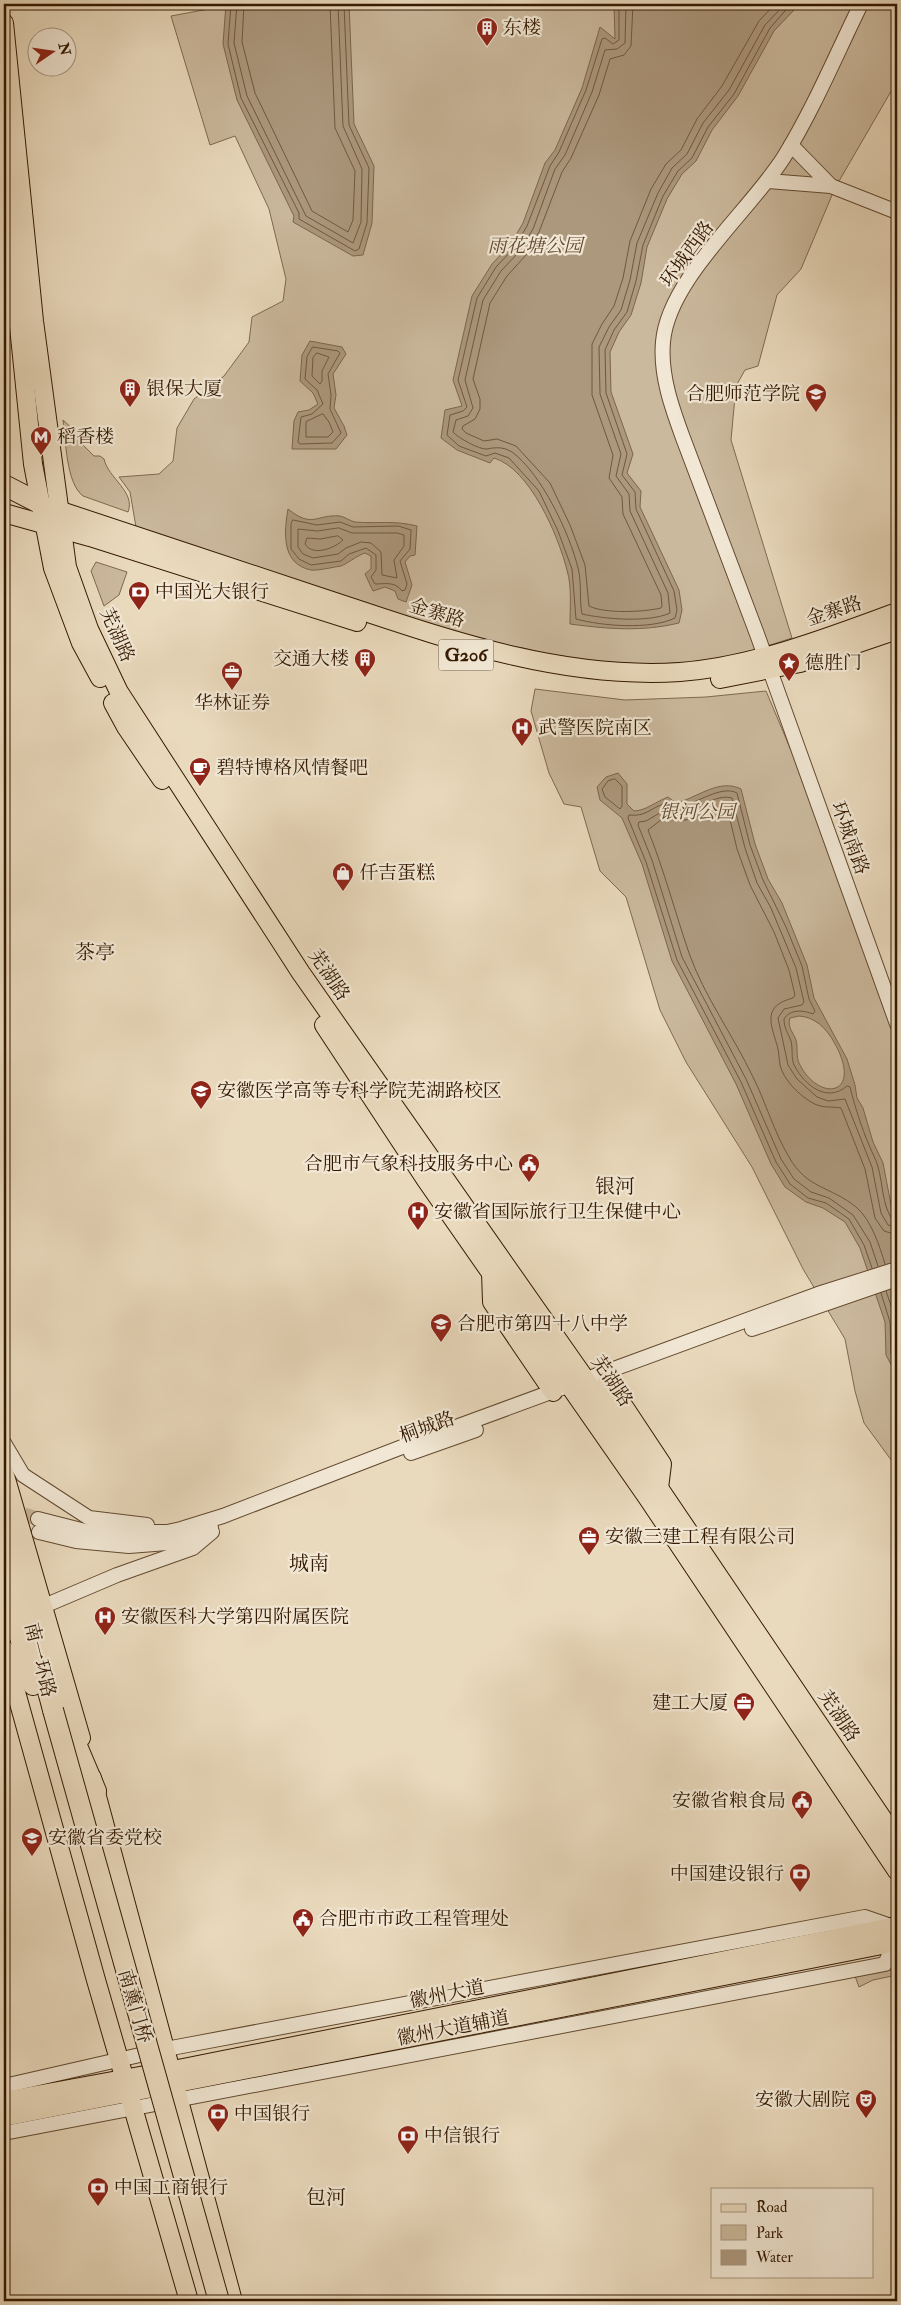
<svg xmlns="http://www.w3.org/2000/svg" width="901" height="2305" font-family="'IM FELL Double Pica','Noto Serif SC',serif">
<rect width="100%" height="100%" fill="#eadabd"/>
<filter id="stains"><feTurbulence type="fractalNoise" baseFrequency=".004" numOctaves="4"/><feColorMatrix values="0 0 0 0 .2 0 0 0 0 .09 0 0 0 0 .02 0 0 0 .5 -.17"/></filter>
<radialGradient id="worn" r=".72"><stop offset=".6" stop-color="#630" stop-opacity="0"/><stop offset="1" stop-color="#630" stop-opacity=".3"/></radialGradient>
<g fill="#cbb99d" stroke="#80694e">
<path d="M226 4H897V81L835 188 801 269 777 295 758 366 745 370 736 386 731 440 792 638 724 660 626 666 555 656 523 648 491 644 136 527 130 492 119 477 159 474 173 461 177 428 194 399 224 376 249 342 252 317 283 301 286 279 269 209 235 136 210 145 171 16 225 6Z"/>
<path d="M63 420 76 432 79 441 94 456H100L104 459C108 478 136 492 128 512L83 496C66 483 66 441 63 420Z"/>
<path d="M96 562 127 572 119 595 104 606 91 571Z"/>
<path d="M535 689 625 700 706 697 766 691 809 793 897 1034V1468L864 1423 855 1391 845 1339 803 1269 752 1167 686 1062 660 1010 626 897 600 871 581 807 564 804 549 773 531 711Z"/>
<path d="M897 1969V1975L873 1980 859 1987 855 1976Z"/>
</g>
<g fill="#ac987d" stroke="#7c654b" fill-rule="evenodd">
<path d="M226 4H349L354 124 374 166 372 223 363 255 353 256 293 222 294 216 237 100 223 44Z"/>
<path d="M614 4H797L794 10 774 31 738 96 712 130 696 161 682 174 667 199 647 247 641 283 631 315 619 332 610 352 611 392 633 454 627 473 641 491 640 507 679 590 682 610 679 623C641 632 608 629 570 624 570 606 572 587 567 570 558 535 530 469 494 458L490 463 457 450 441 438 445 410 462 406 453 380 472 296 492 264 510 245 523 223 545 163 555 150 582 88 600 27 615 39Z"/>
<path d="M310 341 342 347 346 354 333 374 336 395 334 408 344 426 347 435 336 449H292L294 421 298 412 309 410 318 404 313 393 300 381 302 355Z"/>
<path d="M288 509C313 529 316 514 340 516 345 517 350 521 355 522 378 524 393 520 417 526L415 555 410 556 405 562 412 585 406 602 398 599 395 591 385 587 373 591 365 574 371 569V556L365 553C358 555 345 565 341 566 334 567 317 571 311 570 281 564 284 532 288 509Z"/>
<path d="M618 773 627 784V804L634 811C645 811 657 801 668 797L676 803C697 798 719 778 741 789L755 844 768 879 782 903 807 965 814 998 847 1059 855 1085 857 1098 863 1108 873 1142 883 1163 892 1210 897 1220V1376L886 1355 885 1322 860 1248 845 1222 823 1208 806 1202 785 1187 771 1164 736 1084 672 961 642 864 622 818 600 800 597 787 606 777ZM799 1016C815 1017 826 1028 834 1042 865 1097 818 1103 799 1063 796 1056 798 1047 796 1040 793 1032 787 1027 790 1018Z"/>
</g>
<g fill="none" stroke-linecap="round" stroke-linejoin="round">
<g stroke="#70583e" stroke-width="1">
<path d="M231 4 228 44 241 98 299 213V219L355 251 359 249 367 223 369 168 349 125 344 4"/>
<path d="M237 4 234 43 247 96 306 216 353 243 361 222 362 169 343 126 338 4"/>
<path d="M244 4 242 42 255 93 312 211 348 232 353 220 355 171 335 128 330 4"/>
<path d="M619 4V40L613 44 605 38 602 39 586 90 559 152 550 166 527 226 514 248 496 267 477 298 458 380 467 407 463 411 450 415 447 435 459 446 486 456 495 453 509 458 539 491 558 531 572 569 576 619C602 626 650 630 675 618L677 610 674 591 636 509 635 492 622 475 627 454 606 393 605 350 614 330 627 312 636 281 643 245 663 196 678 171 692 158 708 127 734 94 770 28 791 4"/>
<path d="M626 4 625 43 617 49 605 50 592 92 565 155 555 169 533 229 519 252 501 271 483 300 465 380 473 408 468 416 456 420 453 432C458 438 480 450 487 449 496 447 504 447 512 452 541 473 570 534 578 568 582 583 579 599 582 614 605 619 648 623 670 613L668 593 630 511 629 494 616 476 621 454 600 394 599 347 609 327 621 310 630 280 637 243 658 193 672 168 687 154 703 123 729 90 765 25 785 4"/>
<path d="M633 4 631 46 624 55 610 59 599 95 571 158 562 172 539 232 526 255 507 276 490 303 473 379 480 399V409L475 419 463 426 462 429 466 433 484 441 497 439 516 446 550 483 570 525 585 565 589 606C605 614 644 612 661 608L662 606 661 595 623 514 622 497 609 478 613 455 592 395V344L602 324 614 306 623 278 630 241 651 189 666 164 681 150 697 119 722 86 759 21 775 4"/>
<path d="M313 347 338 351 340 353 328 374 331 395 330 409 341 433 332 443 300 444 298 442 301 417 312 414 323 404 317 390 305 379 307 357Z"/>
<path d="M317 353 329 357 322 371V381L320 384 312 376 313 358Z"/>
<path d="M323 414 329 422 333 432 328 437H306V422Z"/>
<path d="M293 520 317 525 340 522 353 527 398 526 411 530 410 549 400 561 407 584 405 590 402 591C395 581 385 584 375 584L371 577 376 570V555L366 548 349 554 341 561 311 565 299 559 291 549V524Z"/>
<path d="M339 528 352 533H397L404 535V546L394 560 397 578 382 575 381 552 371 543 361 542 346 548 338 554 313 558 303 554 298 547V529L317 531Z"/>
<path d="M338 536 343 540C335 548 313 557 305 544L307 538 320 539Z"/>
<path d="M615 779 622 786V806L620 809 605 797 602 789 608 781Z"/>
<path d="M885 1264C880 1247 871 1219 856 1207 830 1186 807 1189 789 1157 774 1132 766 1103 753 1077 733 1035 704 996 689 953 675 912 664 870 648 830L662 819C675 819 678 823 693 818 704 815 717 803 727 807L737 849 750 885 774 932 789 970 795 995 793 998C763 1006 770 1022 777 1045 779 1051 779 1059 780 1065 783 1079 799 1095 811 1102 822 1109 831 1106 841 1108L865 1169 875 1218 884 1231 897 1235"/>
<path d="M878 1266 870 1242 853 1215 829 1198 811 1192 794 1179 781 1159 746 1079 682 957 652 860 638 825 639 822 646 821 665 810C692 823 708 792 732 798L745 848 757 883 771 908 796 968 804 1002 802 1005 784 1009 778 1018 788 1065 797 1079 817 1097 828 1101 845 1099 872 1167 881 1213 888 1225 897 1227"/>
<path d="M872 1268 864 1245 849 1219 826 1203 808 1198 790 1184 776 1162 741 1082 677 960 646 862 628 818 629 815C646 817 650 808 666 803L675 808C693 806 721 784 737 793L750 845 763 880 786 927 802 966 809 999 815 1011 813 1014C803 1010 790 1009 784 1019 784 1028 788 1033 791 1041 793 1049 791 1058 794 1065 805 1086 827 1103 847 1086L850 1087C854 1104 862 1129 869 1145 872 1153 876 1159 878 1167 883 1184 882 1204 892 1219L897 1221"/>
<path d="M886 1291 896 1320 897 1352"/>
<path d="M881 1293 890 1322 891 1354 897 1367"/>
</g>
<path stroke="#c6b397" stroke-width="14" stroke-dasharray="14 7" stroke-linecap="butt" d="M4 1508 38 1519"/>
<g stroke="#62492f" stroke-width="16">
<g id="minor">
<path d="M861 4C836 55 814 108 784 157 750 211 668 279 663 342 660 375 672 408 683 438L757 634 897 1024"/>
<path d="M791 145 831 186"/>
<path d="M768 181 831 186 897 212"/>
<path d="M752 1329 897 1279"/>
<path d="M4 1443 23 1475 89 1518 147 1525"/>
<path d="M411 1453 476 1430"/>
<path d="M38 1519 89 1532H167L181 1529 223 1516 415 1442 818 1294 897 1269"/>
<path d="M39 1532 76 1541 129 1546 180 1542 211 1528"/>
<path d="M44 1606 117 1575 193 1548 212 1532"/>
<path d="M4 2086 166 2049 865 1917 891 1926"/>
<path d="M4 2133 885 1964 895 1942"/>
</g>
</g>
<g stroke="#341900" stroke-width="20">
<g id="major">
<path d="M4 23 34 321 67 567 89 629 119 692 301 973 586 1380 897 1840"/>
<path d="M4 179 33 464 53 568 81 643 100 678"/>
<path d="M49 507C137 537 226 565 314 595 433 634 553 680 680 672 751 667 830 637 897 612"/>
<path d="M4 513 90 537 357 622"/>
<path d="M720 679 800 663 897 630"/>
<path d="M113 703 126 727 162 780"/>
<path d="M324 1025 426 1180 647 1497 897 1871"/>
<path d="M491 1272 492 1302 553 1392"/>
<path d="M607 1381 662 1464 659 1488"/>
<path d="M4 1472 81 1738"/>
<path d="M4 1649 96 1980 189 2301"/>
<path d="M92 1778 233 2301"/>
<path d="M4 2101 183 2068 897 1926"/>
<path d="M4 2117 897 1942"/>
</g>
</g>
<g stroke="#341900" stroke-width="22">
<g id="highway">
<path d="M4 485 41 504"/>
<path d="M4 1524 53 1710"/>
<path d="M4 1579 33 1685"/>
<path d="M55 1694 96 1791"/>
</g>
</g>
<use href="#minor" stroke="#f1e7d4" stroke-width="14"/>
<use href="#major" stroke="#eadabd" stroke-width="18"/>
<use href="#highway" stroke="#eadabd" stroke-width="20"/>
<g stroke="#341900" stroke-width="22" stroke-linecap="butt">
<path id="highway-bridge" d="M53 1710 219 2301"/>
</g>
<use href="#highway-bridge" stroke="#eadabd" stroke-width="20"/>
</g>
<defs>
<g id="building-pin" transform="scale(1.125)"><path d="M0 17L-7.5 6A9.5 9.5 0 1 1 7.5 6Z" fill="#8f2418" stroke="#f1e7d4"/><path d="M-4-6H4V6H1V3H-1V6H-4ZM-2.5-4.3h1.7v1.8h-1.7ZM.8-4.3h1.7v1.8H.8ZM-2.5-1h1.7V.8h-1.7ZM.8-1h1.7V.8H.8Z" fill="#fff"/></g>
<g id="university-pin" transform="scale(1.125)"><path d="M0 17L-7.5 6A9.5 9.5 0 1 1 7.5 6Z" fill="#8f2418" stroke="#f1e7d4"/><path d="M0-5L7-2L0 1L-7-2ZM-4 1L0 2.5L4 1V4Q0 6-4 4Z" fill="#fff"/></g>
<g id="metro-pin" transform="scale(1.125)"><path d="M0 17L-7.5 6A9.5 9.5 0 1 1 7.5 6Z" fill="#8f2418" stroke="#f1e7d4"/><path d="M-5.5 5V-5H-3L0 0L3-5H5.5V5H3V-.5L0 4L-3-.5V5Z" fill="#fff"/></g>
<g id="bank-pin" transform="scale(1.125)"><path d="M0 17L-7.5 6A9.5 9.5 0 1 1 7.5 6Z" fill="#8f2418" stroke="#f1e7d4"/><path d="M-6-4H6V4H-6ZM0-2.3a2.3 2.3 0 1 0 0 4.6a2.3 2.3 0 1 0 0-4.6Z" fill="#fff"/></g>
<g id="sight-pin" transform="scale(1.125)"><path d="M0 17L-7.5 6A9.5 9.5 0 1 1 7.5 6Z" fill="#8f2418" stroke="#f1e7d4"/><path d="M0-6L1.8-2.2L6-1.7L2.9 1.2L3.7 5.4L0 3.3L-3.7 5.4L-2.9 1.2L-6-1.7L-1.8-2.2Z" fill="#fff"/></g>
<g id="office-pin" transform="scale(1.125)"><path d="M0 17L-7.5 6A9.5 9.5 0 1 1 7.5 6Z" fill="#8f2418" stroke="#f1e7d4"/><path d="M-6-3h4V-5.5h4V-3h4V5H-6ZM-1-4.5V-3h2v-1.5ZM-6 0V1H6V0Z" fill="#fff"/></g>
<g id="hospital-pin" transform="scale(1.125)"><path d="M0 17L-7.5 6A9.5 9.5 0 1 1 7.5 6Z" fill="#8f2418" stroke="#f1e7d4"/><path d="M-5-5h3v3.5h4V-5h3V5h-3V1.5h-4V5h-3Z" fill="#fff"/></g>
<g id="cafe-pin" transform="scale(1.125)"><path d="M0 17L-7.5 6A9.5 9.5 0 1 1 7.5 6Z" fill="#8f2418" stroke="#f1e7d4"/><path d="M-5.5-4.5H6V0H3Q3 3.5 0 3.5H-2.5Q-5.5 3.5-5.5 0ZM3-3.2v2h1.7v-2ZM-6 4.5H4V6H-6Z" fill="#fff"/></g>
<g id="shop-pin" transform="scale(1.125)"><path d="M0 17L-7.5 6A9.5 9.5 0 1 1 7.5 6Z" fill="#8f2418" stroke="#f1e7d4"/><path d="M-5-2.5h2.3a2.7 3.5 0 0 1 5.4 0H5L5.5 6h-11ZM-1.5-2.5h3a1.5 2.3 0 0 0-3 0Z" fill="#fff"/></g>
<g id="civic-pin" transform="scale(1.125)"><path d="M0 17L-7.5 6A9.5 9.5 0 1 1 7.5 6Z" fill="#8f2418" stroke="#f1e7d4"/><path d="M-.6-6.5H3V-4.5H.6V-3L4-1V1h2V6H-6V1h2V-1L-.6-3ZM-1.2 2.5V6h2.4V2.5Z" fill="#fff"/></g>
<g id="school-pin" transform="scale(1.125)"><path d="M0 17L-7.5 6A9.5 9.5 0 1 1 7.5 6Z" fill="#8f2418" stroke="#f1e7d4"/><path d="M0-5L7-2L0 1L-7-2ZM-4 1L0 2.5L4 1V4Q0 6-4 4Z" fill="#fff"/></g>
<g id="theatre-pin" transform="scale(1.125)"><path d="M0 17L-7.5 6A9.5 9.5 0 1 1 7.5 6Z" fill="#8f2418" stroke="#f1e7d4"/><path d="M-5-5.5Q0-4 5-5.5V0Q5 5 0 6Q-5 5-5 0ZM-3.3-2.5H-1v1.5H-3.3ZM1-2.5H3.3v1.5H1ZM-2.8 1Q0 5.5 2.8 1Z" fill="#fff"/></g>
</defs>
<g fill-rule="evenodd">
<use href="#building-pin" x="487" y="28"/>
<use href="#building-pin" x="130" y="389"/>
<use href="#university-pin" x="816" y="394"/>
<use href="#metro-pin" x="41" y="437"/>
<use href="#bank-pin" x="139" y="592"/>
<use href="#building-pin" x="365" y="659"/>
<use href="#sight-pin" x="789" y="663"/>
<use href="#office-pin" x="232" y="672"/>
<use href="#hospital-pin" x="522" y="728"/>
<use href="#cafe-pin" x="200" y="768"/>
<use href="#shop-pin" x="343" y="873"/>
<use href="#university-pin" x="201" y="1091"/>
<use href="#civic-pin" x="529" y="1164"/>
<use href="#hospital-pin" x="418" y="1212"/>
<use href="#school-pin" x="441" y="1324"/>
<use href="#office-pin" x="589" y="1537"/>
<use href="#hospital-pin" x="105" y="1617"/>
<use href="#office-pin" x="744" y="1703"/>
<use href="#civic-pin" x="802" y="1801"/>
<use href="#school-pin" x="32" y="1838"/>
<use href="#bank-pin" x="800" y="1874"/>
<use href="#civic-pin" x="303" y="1919"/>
<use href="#theatre-pin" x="866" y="2100"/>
<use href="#bank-pin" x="218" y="2114"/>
<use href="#bank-pin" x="408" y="2136"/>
<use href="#bank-pin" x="98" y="2188"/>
</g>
<g text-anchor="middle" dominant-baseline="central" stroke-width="4.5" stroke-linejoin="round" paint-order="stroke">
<rect fill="#f1e7d4" stroke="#6d5740" stroke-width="1" x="438.5" y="639.5" width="55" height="31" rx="4"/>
<g font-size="18" font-weight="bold" fill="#341900">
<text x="466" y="655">G206</text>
</g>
<g font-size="19" fill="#341900" stroke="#f1e7d4" text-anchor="start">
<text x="503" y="28">东楼</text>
<text x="146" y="389">银保大厦</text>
<text x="800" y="394" text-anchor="end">合肥师范学院</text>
<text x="57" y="437">稻香楼</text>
<text x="155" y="592">中国光大银行</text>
<text x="349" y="659" text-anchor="end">交通大楼</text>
<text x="805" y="663">德胜门</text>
<text x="232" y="703" text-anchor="middle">华林证券</text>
<text x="538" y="728">武警医院南区</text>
<text x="216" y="768">碧特博格风情餐吧</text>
<text x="359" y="873">仟吉蛋糕</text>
<text x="217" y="1091">安徽医学高等专科学院芜湖路校区</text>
<text x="513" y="1164" text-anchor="end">合肥市气象科技服务中心</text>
<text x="434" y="1212">安徽省国际旅行卫生保健中心</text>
<text x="457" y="1324">合肥市第四十八中学</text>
<text x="605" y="1537">安徽三建工程有限公司</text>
<text x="121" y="1617">安徽医科大学第四附属医院</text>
<text x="728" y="1703" text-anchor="end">建工大厦</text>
<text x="786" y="1801" text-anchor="end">安徽省粮食局</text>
<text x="48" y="1838">安徽省委党校</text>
<text x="784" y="1874" text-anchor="end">中国建设银行</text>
<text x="319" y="1919">合肥市市政工程管理处</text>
<text x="850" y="2100" text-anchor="end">安徽大剧院</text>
<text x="234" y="2114">中国银行</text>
<text x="424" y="2136">中信银行</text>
<text x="114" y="2188">中国工商银行</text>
</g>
<g font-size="19" font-style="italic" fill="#61492f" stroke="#f1e7d4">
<text x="535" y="246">雨花塘公园</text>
<text x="697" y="812">银河公园</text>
</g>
<g font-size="19" fill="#341900" stroke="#f1e7d4">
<text transform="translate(687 254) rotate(-54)">环城西路</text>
<text transform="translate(834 611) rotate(-18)">金寨路</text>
<text transform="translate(437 613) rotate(17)">金寨路</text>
<text transform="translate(117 635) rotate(66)">芜湖路</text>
<text transform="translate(850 838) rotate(70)">环城南路</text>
<text transform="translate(329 975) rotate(56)">芜湖路</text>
<text transform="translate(612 1381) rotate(56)">芜湖路</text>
<text transform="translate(427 1427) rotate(-20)">桐城路</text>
<text transform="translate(40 1660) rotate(76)">南一环路</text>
<text transform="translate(839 1716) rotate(56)">芜湖路</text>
<text transform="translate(447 1994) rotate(-11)">徽州大道</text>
<text transform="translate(135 2006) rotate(74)">南薰门桥</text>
<text transform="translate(453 2028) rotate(-11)">徽州大道辅道</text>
</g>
<g font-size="20" fill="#341900" stroke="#f1e7d4">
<text x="95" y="952">茶亭</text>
<text x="615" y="1186">银河</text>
<text x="309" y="1563">城南</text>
<text x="326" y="2197">包河</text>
</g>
</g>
<rect width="901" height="2305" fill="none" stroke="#eadabd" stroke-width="20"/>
<rect x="5" y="5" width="891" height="2295" fill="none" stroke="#341900" stroke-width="2.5"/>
<rect x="10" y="10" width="881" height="2285" fill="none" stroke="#341900"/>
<rect x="711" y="2188" width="162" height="90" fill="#f1e7d4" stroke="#a5957f"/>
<rect x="721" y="2204" width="25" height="8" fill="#eadabd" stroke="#a5957f"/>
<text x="756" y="2212" font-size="15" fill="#341900">Road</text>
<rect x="721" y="2225" width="25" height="15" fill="#cbb99d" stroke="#a5957f"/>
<text x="756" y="2238" font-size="15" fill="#341900">Park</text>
<rect x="721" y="2250" width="25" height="15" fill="#ac987d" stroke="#a5957f"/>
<text x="756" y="2262" font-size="15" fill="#341900">Water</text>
<g transform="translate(52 52) rotate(77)"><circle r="24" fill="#f1e7d4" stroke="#a5957f"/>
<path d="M0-4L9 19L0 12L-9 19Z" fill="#8f2418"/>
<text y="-8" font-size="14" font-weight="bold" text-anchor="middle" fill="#341900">N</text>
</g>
<rect width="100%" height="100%" filter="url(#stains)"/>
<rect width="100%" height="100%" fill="url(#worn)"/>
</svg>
